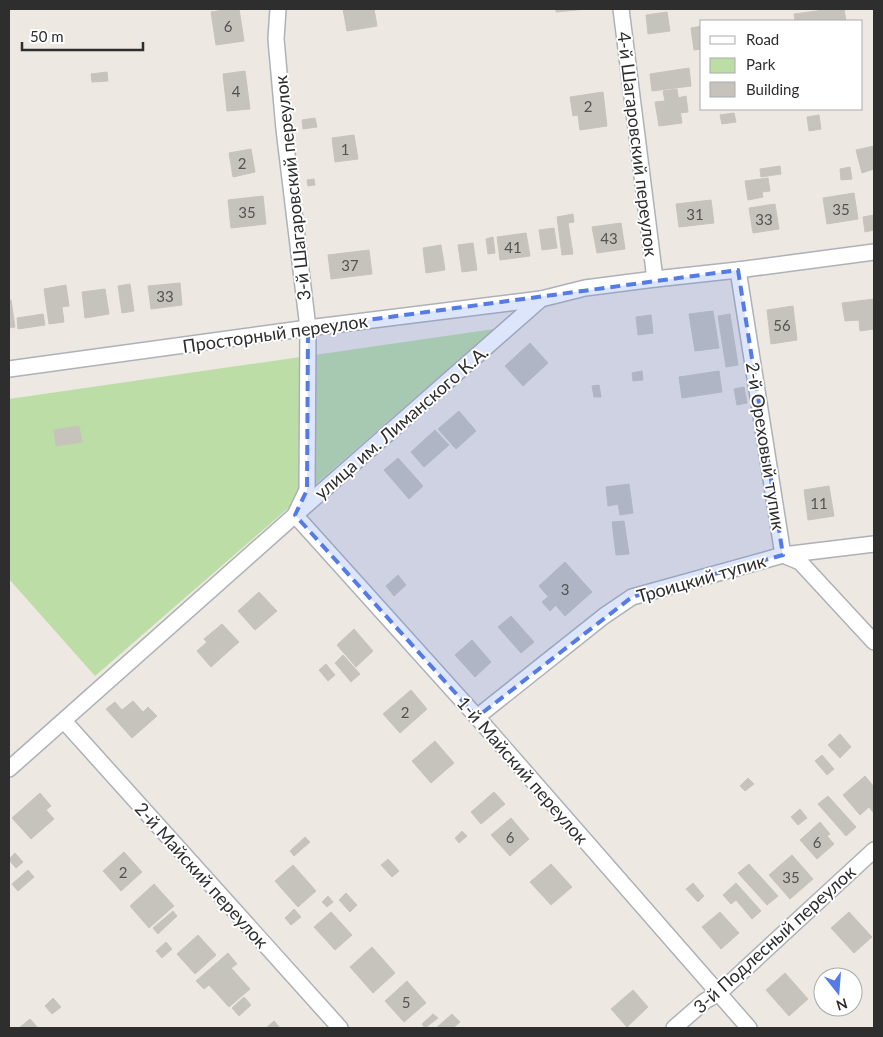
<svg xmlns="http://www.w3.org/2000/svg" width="883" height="1037" font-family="Lato,sans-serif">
<rect width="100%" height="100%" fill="#ede8e2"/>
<path fill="#bcdda5" d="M494 329 95 676 9 579V399Z"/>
<g fill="#c6c3bd" stroke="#c9c3bb">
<path d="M231 9H239L244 41 216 45 211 12Z"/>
<path d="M343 9H374L377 26 347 31Z"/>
<path d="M556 9H586L556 12Z"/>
<path d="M832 9H844L846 21H795L794 14Z"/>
<path d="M667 12 670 31 648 34 646 15Z"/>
<path d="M702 26V49L694 50 691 28Z"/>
<path d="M689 68 691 86 652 91 650 74Z"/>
<path d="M245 71 250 109 227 111 223 74Z"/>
<path d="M107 72 108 81 92 82 91 74Z"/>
<path d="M677 89 682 123 659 126 655 102 665 101 663 91Z"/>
<path d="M603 92 607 126 580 130 578 115 573 116 570 97Z"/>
<path d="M686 96 688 112 680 113 678 98Z"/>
<path d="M734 113 736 122 722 124 720 115Z"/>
<path d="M819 115 821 129 809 131 807 117Z"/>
<path d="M315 118 317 127 303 129 302 120Z"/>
<path d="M354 135 358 159 335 162 332 138Z"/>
<path d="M874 146V169L862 173 856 150Z"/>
<path d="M251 149 255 172 233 177 229 153Z"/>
<path d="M780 166 781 174 761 177 760 169Z"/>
<path d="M850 167 852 179 841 180 840 169Z"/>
<path d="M768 178 770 191 762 192 763 197 748 200 745 181Z"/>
<path d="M314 179 315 185 308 186 307 180Z"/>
<path d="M854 193 858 219 827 224 823 198Z"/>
<path d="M263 196 266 224 231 228 228 200Z"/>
<path d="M711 200 714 223 679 227 676 204Z"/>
<path d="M775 204 779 229 753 233 749 208Z"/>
<path d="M573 214 574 222 568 223 573 254 562 255 557 217Z"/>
<path d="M874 215V230L865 232 863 217Z"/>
<path d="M621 223 625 249 597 253 592 227Z"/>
<path d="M554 228 557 248 542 250 539 230Z"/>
<path d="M526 233 530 256 500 260 497 237Z"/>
<path d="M493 237 495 253 488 254 486 239Z"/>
<path d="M473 243 477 270 462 272 458 245Z"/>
<path d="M441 245 445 270 426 273 423 248Z"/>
<path d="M369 250 372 274 331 279 328 255Z"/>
<path d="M180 283 182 305 151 309 148 286Z"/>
<path d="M130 284 134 311 122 313 118 286Z"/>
<path d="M66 285 69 306 62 307 64 322 49 324 44 289Z"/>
<path d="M105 289 109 314 85 318 82 292Z"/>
<path d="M874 299V329L860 331 859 320 845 321 842 303Z"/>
<path d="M9 300H11L15 327 9 328Z"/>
<path d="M793 306 797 340 771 344 767 310Z"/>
<path d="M713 311 719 348 695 351 689 314Z"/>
<path d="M43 314 45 325 18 329 17 318Z"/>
<path d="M730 314 738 365 726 367 718 316Z"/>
<path d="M651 315 653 333 638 335 636 317Z"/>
<path d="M530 343 548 363 523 386 505 366Z"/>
<path d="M642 371 643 380 633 381 632 373Z"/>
<path d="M719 371 722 392 682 398 679 377Z"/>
<path d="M599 385 601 397H594L592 386Z"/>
<path d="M744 387 747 403 737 405 734 389Z"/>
<path d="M459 411 476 431 456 449 438 429Z"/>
<path d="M79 426 82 442 56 446 54 430Z"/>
<path d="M435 430 449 445 424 467 411 452Z"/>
<path d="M398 458 423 486 409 499 384 470Z"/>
<path d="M629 484 633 513 620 515 618 504 608 506 606 487Z"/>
<path d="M829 486 834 516 808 520 804 490Z"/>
<path d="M624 521 629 554 616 555 612 522Z"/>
<path d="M565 562 592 592 565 616 539 586Z"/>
<path d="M398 575 406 585 394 596 386 586Z"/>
<path d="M259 592 277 611 255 630 238 611Z"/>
<path d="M548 597 556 605 550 611 542 602Z"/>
<path d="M511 616 534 642 521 653 498 627Z"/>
<path d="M222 624 239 642 221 658 204 639Z"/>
<path d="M354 629 373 651 356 667 337 645Z"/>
<path d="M472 640 491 662 475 677 455 655Z"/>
<path d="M207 642 221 658 211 667 197 651Z"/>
<path d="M343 655 360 674 351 682 335 663Z"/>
<path d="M326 664 335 675 328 681 319 670Z"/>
<path d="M411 690 427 709 400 733 383 714Z"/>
<path d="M133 701 143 712 148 707 157 716 132 738 106 709 115 702 122 710Z"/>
<path d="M840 734 851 747 840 758 828 745Z"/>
<path d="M435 741 454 763 431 783 412 761Z"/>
<path d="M822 755 834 769 827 775 815 761Z"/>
<path d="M865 776 874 787V811L873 812 869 807 860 815 843 795Z"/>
<path d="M748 778 754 784 745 791 740 786Z"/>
<path d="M494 792 505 804 481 824 471 812Z"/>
<path d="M40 793 51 806 46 810 54 819 31 839 12 818Z"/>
<path d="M828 796 856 827 846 836 818 804Z"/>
<path d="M800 809 807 818 798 825 791 817Z"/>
<path d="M511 818 529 839 510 856 491 835Z"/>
<path d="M820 822 830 834 827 836 834 844 817 859 800 840Z"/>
<path d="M462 831 467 836 459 843 455 838Z"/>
<path d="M305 837 310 842 294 856 290 851Z"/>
<path d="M124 852 142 872 121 891 103 871Z"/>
<path d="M15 853 23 862 16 868 9 860V859Z"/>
<path d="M792 855 813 879 790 899 769 875Z"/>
<path d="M388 859 399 871 392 877 381 865Z"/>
<path d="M551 864 572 887 551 905 530 882Z"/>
<path d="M749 864 778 896 767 905 738 873Z"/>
<path d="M293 865 316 891 298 907 275 881Z"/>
<path d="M28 870 34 877 18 891 12 884Z"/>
<path d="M693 883 704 896 698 902 686 889Z"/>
<path d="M736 883 761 911 752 919 736 900 731 904 723 895Z"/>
<path d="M154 884 174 906 149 928 130 906Z"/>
<path d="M346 893 357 905 350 912 339 900Z"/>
<path d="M328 896 333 902 327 907 322 902Z"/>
<path d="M294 909 301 917 291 925 285 918Z"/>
<path d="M173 911 177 916 158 934 153 928Z"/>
<path d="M331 912 352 935 335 950 314 927Z"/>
<path d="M720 912 739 933 721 949 702 927Z"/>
<path d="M849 912 872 937 854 953 831 928Z"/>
<path d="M198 935 216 955 195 974 177 954Z"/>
<path d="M166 942 172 949 162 958 156 951Z"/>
<path d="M372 947 395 973 373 993 350 967Z"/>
<path d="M228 953 237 964 231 968 250 989 229 1007 209 985 204 989 196 981Z"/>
<path d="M785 973 808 999 789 1016 766 990Z"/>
<path d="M407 981 426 1003 404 1022 385 1001Z"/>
<path d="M633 990 648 1007 627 1027 611 1009Z"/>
<path d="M244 997 251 1005 239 1016 232 1008Z"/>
<path d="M53 998 61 1007 52 1014 45 1006Z"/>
<path d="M433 1014 438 1018 425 1028 422 1024Z"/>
<path d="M452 1014 460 1022 453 1028H436Z"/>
<path d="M30 1019 38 1028H19Z"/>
<path d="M274 1021 280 1028H266Z"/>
</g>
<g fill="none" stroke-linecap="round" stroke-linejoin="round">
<g stroke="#aeb1b8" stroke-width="18">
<g id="minor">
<path d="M278 9 276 39 284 129 308 328 307 490 295 515 477 717 749 1028"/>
<path d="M621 9 655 279"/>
<path d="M738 270 783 555 800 562 874 642"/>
<path d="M9 369 308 328 541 299"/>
<path d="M477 717 604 616 632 597 783 555 874 544"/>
<path d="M64 721 340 1028"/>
<path d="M9 769 295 515 541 299 585 288 655 279 738 270 874 252"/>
<path d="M674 1028 705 1001 719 993 874 850"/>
</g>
</g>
<use href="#minor" stroke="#fff" stroke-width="15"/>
</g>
<path fill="#557be7" fill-opacity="0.2" stroke="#557be7" stroke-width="4" stroke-dasharray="10 6" stroke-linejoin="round" d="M738 270 783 555 632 597 477 717 295 515 307 490 308 328Z"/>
<g text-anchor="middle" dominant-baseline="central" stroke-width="4" stroke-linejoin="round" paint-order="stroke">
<g font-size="15" fill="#545352">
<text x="228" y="26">6</text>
<text x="236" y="91">4</text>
<text x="588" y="106">2</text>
<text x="345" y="149">1</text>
<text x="242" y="163">2</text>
<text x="841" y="209">35</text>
<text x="247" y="212">35</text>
<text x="695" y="214">31</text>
<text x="764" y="219">33</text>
<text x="609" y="238">43</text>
<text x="513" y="247">41</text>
<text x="350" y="265">37</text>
<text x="165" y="296">33</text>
<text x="782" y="325">56</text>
<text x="819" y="503">11</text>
<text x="565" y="589">3</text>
<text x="405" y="712">2</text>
<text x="510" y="837">6</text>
<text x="817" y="842">6</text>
<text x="123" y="872">2</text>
<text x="791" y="877">35</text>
<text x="406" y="1002">5</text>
</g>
<g font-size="18" fill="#2e2e2e" stroke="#fff">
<text transform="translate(638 144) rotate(83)">4-й Шагаровский переулок</text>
<text transform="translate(292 188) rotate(-96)">3-й Шагаровский переулок</text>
<text transform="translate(275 333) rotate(-8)">Просторный переулок</text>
<text transform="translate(401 422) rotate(-41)">улица им. Лиманского К.А.</text>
<text transform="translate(766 446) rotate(81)">2-й Ореховый тупик</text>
<text transform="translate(701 578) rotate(-16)">Троицкий тупик</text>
<text transform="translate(523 770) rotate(49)">1-й Майский переулок</text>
<text transform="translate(202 875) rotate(48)">2-й Майский переулок</text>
<text transform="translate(774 939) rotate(-42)">3-й Подлесный переулок</text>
</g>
</g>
<rect width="883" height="1037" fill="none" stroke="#2e2e2e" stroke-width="20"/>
<rect x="700" y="20" width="162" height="90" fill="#ffffff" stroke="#ababab"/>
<rect x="710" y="36" width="25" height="8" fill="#ffffff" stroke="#ababab"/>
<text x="746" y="45" font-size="15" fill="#2e2e2e">Road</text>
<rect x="710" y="58" width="25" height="15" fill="#bcdda5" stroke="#ababab"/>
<text x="746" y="70" font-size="15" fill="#2e2e2e">Park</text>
<rect x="710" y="82" width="25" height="15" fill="#c6c3bd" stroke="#ababab"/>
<text x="746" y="95" font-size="15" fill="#2e2e2e">Building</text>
<g transform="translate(838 992) rotate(163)"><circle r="24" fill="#ffffff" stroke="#ababab"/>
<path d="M0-4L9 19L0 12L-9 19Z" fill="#557be7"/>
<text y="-8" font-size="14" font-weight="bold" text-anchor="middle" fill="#2e2e2e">N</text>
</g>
<path d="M22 42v8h121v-8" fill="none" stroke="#2e2e2e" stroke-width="2.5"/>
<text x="30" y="42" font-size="15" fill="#2e2e2e" stroke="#ffffff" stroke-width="4" paint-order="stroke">50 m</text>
</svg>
